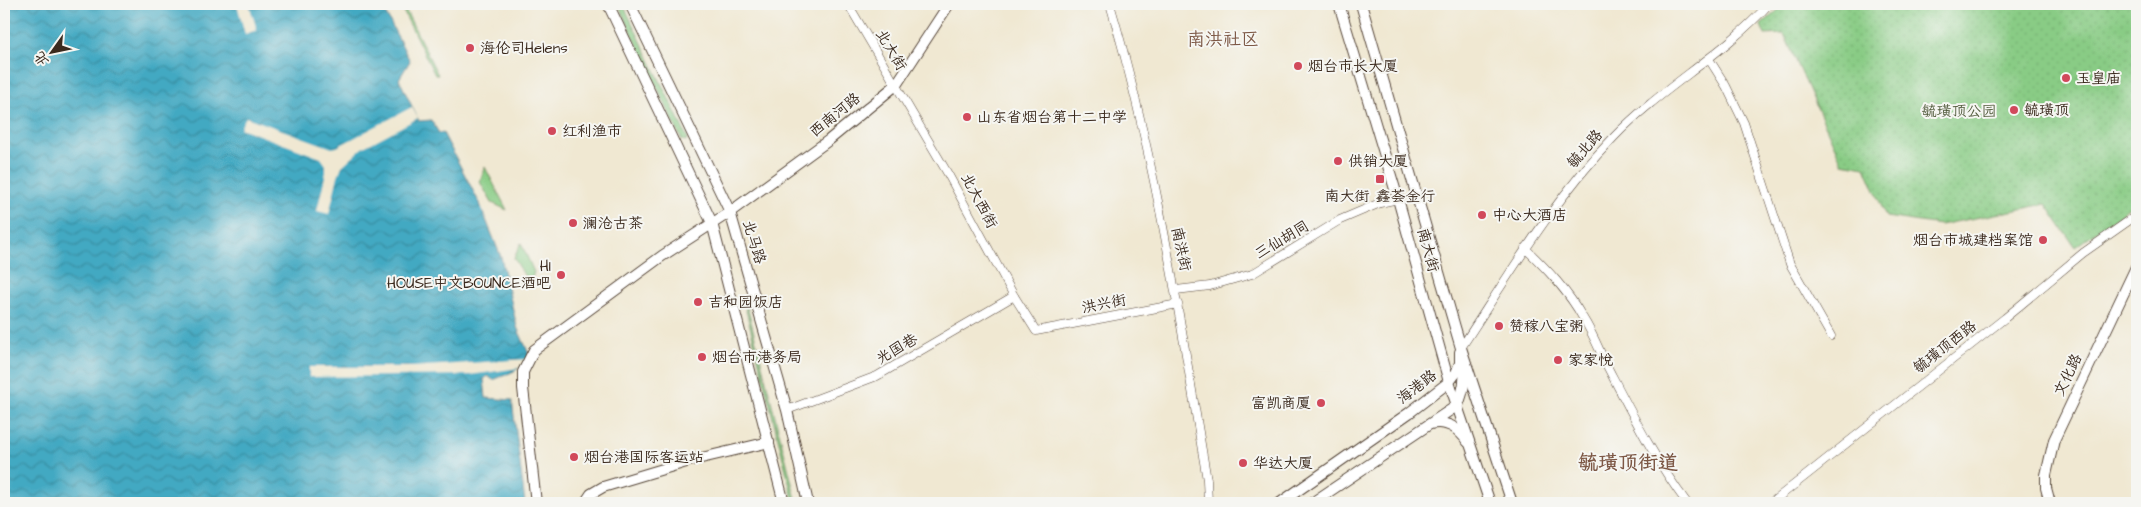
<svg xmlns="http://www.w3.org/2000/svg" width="2141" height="507" font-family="'Architects Daughter','LXGW WenKai TC',sans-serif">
<defs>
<pattern id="park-dots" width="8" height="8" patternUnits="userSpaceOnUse" patternTransform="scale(1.25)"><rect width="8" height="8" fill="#89cc85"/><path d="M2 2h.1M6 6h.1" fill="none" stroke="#77af72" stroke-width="1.8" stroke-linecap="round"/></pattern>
<pattern id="water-waves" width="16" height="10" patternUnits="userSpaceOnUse" patternTransform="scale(1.25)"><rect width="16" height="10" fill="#42a9c2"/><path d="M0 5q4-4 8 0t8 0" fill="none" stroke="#388a9d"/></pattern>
</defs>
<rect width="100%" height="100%" fill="#f6f6f2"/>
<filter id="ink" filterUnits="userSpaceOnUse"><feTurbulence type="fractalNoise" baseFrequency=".02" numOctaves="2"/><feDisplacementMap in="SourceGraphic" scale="10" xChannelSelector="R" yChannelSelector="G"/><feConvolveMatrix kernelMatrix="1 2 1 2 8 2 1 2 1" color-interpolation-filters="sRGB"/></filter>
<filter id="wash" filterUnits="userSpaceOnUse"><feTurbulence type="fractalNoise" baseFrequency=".0096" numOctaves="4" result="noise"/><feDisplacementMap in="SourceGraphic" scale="20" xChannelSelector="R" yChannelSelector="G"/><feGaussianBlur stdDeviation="1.12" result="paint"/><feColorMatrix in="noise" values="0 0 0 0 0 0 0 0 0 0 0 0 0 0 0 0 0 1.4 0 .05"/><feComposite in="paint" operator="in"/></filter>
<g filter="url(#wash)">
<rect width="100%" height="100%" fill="#f0e8d2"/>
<g fill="#89cc85" stroke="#627b52">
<path d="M618 4H623L688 139 686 141 682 140Z"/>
<path d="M400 5 404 7 438 75H435Z"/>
<path d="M485 167 507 210 492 203 480 182Z"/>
<path d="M521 243 534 272 530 285 514 258Z"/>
<path d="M745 298 797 503H794L744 302 743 299Z"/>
</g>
<path fill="url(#park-dots)" stroke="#627b52" d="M1785 4H2137V202L2075 247 2046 204 1940 225 1886 217 1865 167 1842 163 1784 34 1765 35 1761 25Z"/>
<path fill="url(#water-waves)" stroke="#3e6a70" d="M4 4H381L410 61 399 79 419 121 431 120 439 133H443L479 202 501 257 517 327 529 354C526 369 505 375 493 380L488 376 484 379 486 398 512 400 525 503H4Z"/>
<g fill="#f0e8d2">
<path d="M237 4H249L257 30 245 34Z"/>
<path d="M412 107 418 118 362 148 342 166 338 176 329 214 317 211 326 172V165L321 158 240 128 246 117 332 148 337 147Z"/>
<path d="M528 359 519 368 470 375 309 377V367H412Z"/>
</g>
</g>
<g filter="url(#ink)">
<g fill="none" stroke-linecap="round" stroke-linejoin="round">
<g stroke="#564639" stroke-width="9">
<g id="minor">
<path d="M848 4 948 174 1014 296 1036 331 1178 304"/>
<path d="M1110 4C1156 159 1180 320 1207 480L1208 503"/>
<path d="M1709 59 1726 86 1744 123 1790 264 1831 336"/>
<path d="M1525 248C1547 269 1568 291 1583 318 1592 332 1598 347 1605 362 1630 410 1654 459 1687 503"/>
<path d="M1176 290 1210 286 1252 274 1340 220 1380 203 1398 199"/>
<path d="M1461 348C1509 275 1553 200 1614 137 1661 88 1723 55 1769 4"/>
<path d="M787 410 877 376 1014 296"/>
<path d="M1771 503 2005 318 2083 253 2137 215"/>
</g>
</g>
<g stroke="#564639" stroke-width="12">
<g id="major">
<path d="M608 4 712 223 784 503"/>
<path d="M630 4 730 212 787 410 808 503"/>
<path d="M1339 4 1398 199 1449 382 1490 503"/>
<path d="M1361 4 1461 348 1512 503"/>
<path d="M1430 424C1447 420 1458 428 1468 442"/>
<path d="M536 503 523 388V372L534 350 662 256 730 212 829 140 896 85 949 4"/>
<path d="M585 503 591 494 603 487 693 460 769 442"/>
<path d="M1280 503 1409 413 1449 382 1456 373 1460 363V352"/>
<path d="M1312 503 1458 405C1463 392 1466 381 1464 368"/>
<path d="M2050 503 2046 488V475L2054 440 2137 265"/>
</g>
</g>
<use href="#minor" stroke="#fff" stroke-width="8"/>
<use href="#major" stroke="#fff" stroke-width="10"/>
</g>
</g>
<g fill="#d1495b" stroke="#f6f6f2" stroke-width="2">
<circle cx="470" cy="48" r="5"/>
<circle cx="1298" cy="66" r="5"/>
<circle cx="2066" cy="78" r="5"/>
<circle cx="2014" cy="110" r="5"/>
<circle cx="967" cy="117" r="5"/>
<circle cx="552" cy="131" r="5"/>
<circle cx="1338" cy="161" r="5"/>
<rect x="1375" y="174" width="10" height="10" rx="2.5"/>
<circle cx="1482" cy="215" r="5"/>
<circle cx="573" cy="223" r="5"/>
<circle cx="2043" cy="240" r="5"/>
<circle cx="561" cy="275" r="5"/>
<circle cx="698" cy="302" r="5"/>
<circle cx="1499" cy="326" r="5"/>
<circle cx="702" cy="357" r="5"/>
<circle cx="1558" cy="360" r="5"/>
<circle cx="1321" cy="403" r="5"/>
<circle cx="574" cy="457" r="5"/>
<circle cx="1243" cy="463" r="5"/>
</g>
<g text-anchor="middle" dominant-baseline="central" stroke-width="4" stroke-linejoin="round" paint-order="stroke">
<g font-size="15" fill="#3b2a1e" stroke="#f6f6f2" text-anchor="start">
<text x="480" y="48">海伦司Helens</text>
<text x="1308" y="66">烟台市长大厦</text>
<text x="2076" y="78">玉皇庙</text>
<text x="2024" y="110">毓璜顶</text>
<text x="977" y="117">山东省烟台第十二中学</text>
<text x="562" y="131">红利渔市</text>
<text x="1348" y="161">供销大厦</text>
<text x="1380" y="196" text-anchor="middle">南大街 鑫荟金行</text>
<text x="1492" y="215">中心大酒店</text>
<text x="583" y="223">澜沧古茶</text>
<text x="2033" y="240" text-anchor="end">烟台市城建档案馆</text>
<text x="551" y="266" text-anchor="end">HI<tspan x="551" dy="17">HOUSE中文BOUNCE酒吧</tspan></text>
<text x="708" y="302">吉和园饭店</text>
<text x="1509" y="326">赞稼八宝粥</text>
<text x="712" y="357">烟台市港务局</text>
<text x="1568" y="360">家家悦</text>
<text x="1311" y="403" text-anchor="end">富凯商厦</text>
<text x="584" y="457">烟台港国际客运站</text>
<text x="1253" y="463">华达大厦</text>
</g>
<g font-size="15" fill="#3b2a1e" stroke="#f6f6f2">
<text transform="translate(891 50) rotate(59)">北大街</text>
<text transform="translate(835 115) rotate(-39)">西南河路</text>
<text transform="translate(1585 149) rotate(-49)">毓北路</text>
<text transform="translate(979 201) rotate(62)">北大西街</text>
<text transform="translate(1282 240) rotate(-31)">三仙胡同</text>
<text transform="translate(754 242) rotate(73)">北马路</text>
<text transform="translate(1181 249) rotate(78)">南洪街</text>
<text transform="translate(1428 250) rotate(75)">南大街</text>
<text transform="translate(1104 304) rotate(-11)">洪兴街</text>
<text transform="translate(1945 347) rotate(-38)">毓璜顶西路</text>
<text transform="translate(897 349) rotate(-30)">光国巷</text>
<text transform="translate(2068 375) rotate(-64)">文化路</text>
<text transform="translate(1417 387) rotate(-38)">海港路</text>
</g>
<g font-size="15" fill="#525b3d" stroke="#f6f6f2">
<text x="1959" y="111">毓璜顶公园</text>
</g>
<g font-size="18" fill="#7d5846" stroke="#f6f6f2">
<text x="1223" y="39">南洪社区</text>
</g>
<g font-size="20" font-weight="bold" fill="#7d5846" stroke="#f6f6f2">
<text x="1628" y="463">毓璜顶街道</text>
</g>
</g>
<rect width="2141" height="507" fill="none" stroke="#f6f6f2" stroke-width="20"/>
<g transform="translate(52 52) rotate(237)" stroke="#f6f6f2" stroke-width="4" paint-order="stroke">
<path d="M0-4L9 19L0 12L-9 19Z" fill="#3b2a1e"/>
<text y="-8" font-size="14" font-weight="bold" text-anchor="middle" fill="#3b2a1e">北</text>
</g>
</svg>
